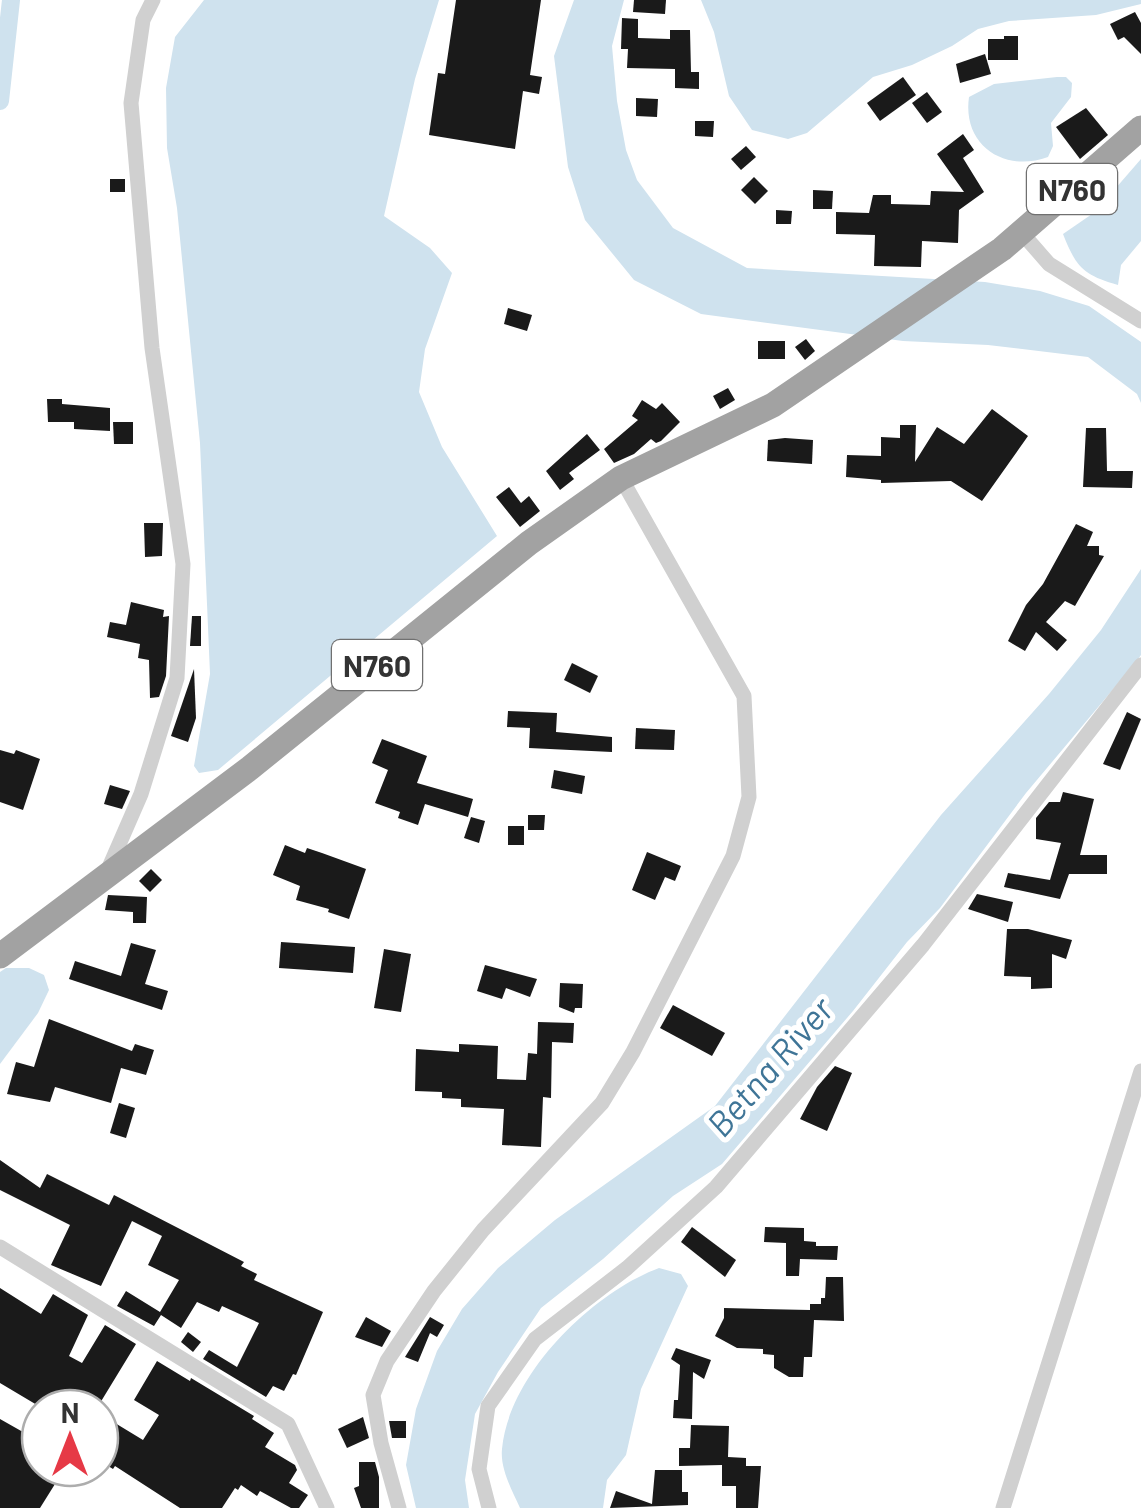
<svg xmlns="http://www.w3.org/2000/svg" width="1141" height="1508" font-family="Barlow,sans-serif">
<rect width="100%" height="100%" fill="#fff"/>
<g fill="#cfe2ee">
<path d="M204 0H439L415 79 384 216 430 248 452 273 425 349 419 392 442 447 497 536 218 770 199 773 194 766 210 674 207 604 200 443 177 208 167 148 166 88 175 37Z"/>
<path d="M574 0H624L612 46 617 101 626 150 637 180 673 228 747 268 985 282 1040 291 1089 306 1141 342V403L1137 394 1088 357 988 345 903 341 701 314 634 280 585 220 568 167 554 56Z"/>
<path d="M701 0H1141V4L1096 15 1009 21 978 29 952 46 912 65 873 77 807 133 788 139 752 130 729 96 714 32Z"/>
<path d="M1057 77H1066L1072 83 1071 97 1051 123 1053 146 1048 157C1005 173 962 146 969 97L994 84Z"/>
<path d="M1141 159V241L1121 265 1118 285C1083 275 1076 267 1063 234L1095 212Z"/>
<path d="M1141 569V655L1136 662 1026 793 940 908 907 942 853 1011 722 1164 673 1196 603 1259 541 1308 498 1372 475 1414 465 1480 469 1508H416L406 1465 416 1409 437 1351 462 1309 498 1268 555 1220 715 1106 941 815 1049 694 1101 630Z"/>
<path d="M6 968H29L44 975 49 990 38 1013 0 1064V972Z"/>
<path d="M659 1268 681 1274 688 1286 641 1389 626 1455 607 1480 603 1508H520C512 1490 500 1469 502 1449 509 1374 592 1293 659 1268Z"/>
</g>
<g fill="none" stroke-linecap="round" stroke-linejoin="round">
<path stroke="#cfe2ee" stroke-width="18" d="M0 101 11 0"/>
</g>
<g fill="#1a1a1a">
<path d="M456 0H541L530 75 542 77 539 94 523 91 515 149 429 135 438 73 445 74Z"/>
<path d="M634 0H666L665 14 633 12Z"/>
<path d="M1135 12 1141 23V54L1124 37 1118 40 1110 24Z"/>
<path d="M622 18 638 19V38L670 39V30H690L691 72H699V89L675 88V69L627 68 628 49H621Z"/>
<path d="M1004 36H1018V60H988V39H1004Z"/>
<path d="M985 54 991 74 960 83 956 64Z"/>
<path d="M903 77 916 95 880 121 867 103Z"/>
<path d="M927 92 942 112 927 123 912 103Z"/>
<path d="M636 98 658 99 657 117 636 116Z"/>
<path d="M1086 108 1108 135 1080 159 1056 127Z"/>
<path d="M695 121H714L713 137 695 136Z"/>
<path d="M963 134 974 150 963 158 984 192 959 210 958 243 922 241 921 267 874 266 875 235 836 234V212L869 213 873 195H891V204L930 205 931 191 964 192 937 154Z"/>
<path d="M746 146 756 157 741 170 731 159Z"/>
<path d="M754 177 768 191 755 204 741 190Z"/>
<rect x="110" y="179" width="15" height="13"/>
<path d="M813 190 833 191 832 209H813Z"/>
<path d="M776 210 792 211 791 224H776Z"/>
<path d="M508 308 532 315 527 331 504 324Z"/>
<path d="M806 339 815 351 805 360 795 347Z"/>
<rect x="758" y="341" width="27" height="18"/>
<path d="M728 388 735 400 720 409 713 396Z"/>
<path d="M47 399H62V404L110 408V431L74 429V422H48Z"/>
<path d="M642 400 656 409 662 403 680 422 661 441 656 443 651 439 634 454 614 463 604 449 638 420 632 416Z"/>
<path d="M992 409 1028 436 982 501 951 481 881 483V480L846 477 847 455 881 456V437L900 438V425H916L915 462 937 427 964 444Z"/>
<path d="M113 422H133V444H114Z"/>
<path d="M1086 428H1106L1107 471H1133L1132 488 1083 487Z"/>
<path d="M587 434 600 450 569 473 574 479 560 490 546 471Z"/>
<path d="M785 438 813 440 812 464 767 461 768 440Z"/>
<path d="M509 487 521 503 529 496 540 511 520 527 496 497Z"/>
<path d="M144 523H163L162 556 145 557Z"/>
<path d="M1076 524 1093 532 1087 546H1099V555L1104 556 1075 606 1065 601 1046 622 1067 640 1057 651 1036 632 1025 651 1008 641 1026 605 1043 584Z"/>
<path d="M131 602 164 610 163 617 169 616 166 676 159 697 150 698 149 660 138 658 140 644 107 637 110 622 126 625Z"/>
<path d="M192 616H201V646H190Z"/>
<path d="M572 663 598 676 590 693 564 680Z"/>
<path d="M194 669 196 718 188 742 171 736Z"/>
<path d="M508 711 557 713 556 732 612 737V752L529 748 530 728 507 727Z"/>
<path d="M1127 712 1141 719 1120 770 1103 764Z"/>
<path d="M636 728 675 730 674 750 635 749Z"/>
<path d="M382 739 427 756 417 783 473 799 468 817 425 804 418 825 398 818 400 812 375 803 388 770 372 763Z"/>
<path d="M0 750 14 754 16 750 40 759 23 810 0 802Z"/>
<path d="M554 770 585 776 582 794 551 788Z"/>
<path d="M110 785 130 791 122 809 104 804Z"/>
<path d="M1063 792 1094 799 1080 855H1107V874H1069L1060 899 1004 887 1008 873 1050 880 1061 843 1036 839V818L1049 802H1060Z"/>
<path d="M528 815H545L544 830H528Z"/>
<path d="M471 817 485 821 479 843 464 838Z"/>
<rect x="508" y="826" width="16" height="19"/>
<path d="M285 845 305 853 307 848 322 853 366 869 349 919 328 912 329 909 296 900 300 886 273 875Z"/>
<path d="M647 852 681 866 675 881 665 877 655 900 632 890Z"/>
<path d="M151 869 162 880 150 892 139 881Z"/>
<path d="M977 894 1013 902 1008 922 968 909Z"/>
<path d="M108 895 147 897 146 923H133V912L105 910Z"/>
<path d="M1007 929H1028L1072 940 1066 959 1052 954V988L1031 989V977L1004 976Z"/>
<path d="M281 942 355 947 353 973 279 968Z"/>
<path d="M131 943 156 950 145 984 168 991 162 1010 69 979 75 961 121 976Z"/>
<path d="M384 949 411 954 401 1012 374 1008Z"/>
<path d="M485 965 537 979 530 997 506 988 502 999 477 991Z"/>
<path d="M560 983 583 984 582 1008H575L574 1013 559 1007Z"/>
<path d="M673 1005 725 1033 712 1056 660 1028Z"/>
<path d="M49 1019 132 1051 135 1044 154 1050 146 1075 121 1068 111 1103 55 1087 50 1102 7 1094 16 1062 34 1067Z"/>
<path d="M538 1022 574 1023 573 1043 552 1042 551 1098 543 1097 541 1147 502 1145 504 1109 461 1107V1099L442 1098V1092L415 1091 416 1049 459 1052V1044L498 1046 497 1079 526 1080 528 1053 537 1054Z"/>
<path d="M835 1066 852 1073 827 1131 800 1119 817 1087Z"/>
<path d="M119 1103 135 1108 126 1138 110 1133Z"/>
<path d="M0 1160 40 1188 47 1174 109 1205 114 1195 244 1262 241 1266 257 1274 254 1280 323 1312 296 1375 293 1374 284 1391 273 1386 266 1397 203 1359 209 1350 237 1367 259 1323 222 1306 219 1312 197 1302 181 1328 161 1315 154 1326 117 1306 126 1291 160 1312 179 1280 148 1265 162 1236 132 1221 101 1286 51 1265 70 1225 0 1190Z"/>
<path d="M692 1227 736 1260 725 1277 681 1242Z"/>
<path d="M765 1227 804 1228V1241L816 1242V1246H838L837 1260 800 1259 799 1276H786V1243L764 1242Z"/>
<path d="M826 1277H843L844 1321 814 1320 812 1357H804L803 1377H789L774 1368V1355L763 1354V1349L737 1348 715 1336 724 1318V1308L810 1310V1304H821V1298H825Z"/>
<path d="M0 1288 41 1314 53 1294 88 1315 69 1356 82 1363 105 1325 136 1344 97 1408H42L0 1383Z"/>
<path d="M366 1317 391 1331 382 1347 355 1337Z"/>
<path d="M430 1317 444 1325 437 1337 430 1333 418 1362 405 1357Z"/>
<path d="M188 1332 201 1342 193 1352 181 1342Z"/>
<path d="M676 1348 711 1360 704 1379 693 1372 692 1419 673 1418 674 1400H678L680 1365 671 1359Z"/>
<path d="M157 1361 190 1381 191 1378 254 1416 252 1419 274 1433 265 1447 295 1465 297 1470 289 1483 308 1495 299 1508H291L260 1491 257 1496 241 1485 238 1490 235 1488 222 1508H180L115 1466 113 1469 100 1461V1448L115 1423 143 1440 159 1415 134 1400Z"/>
<path d="M363 1417 369 1438 347 1448 338 1429Z"/>
<path d="M0 1419 30 1436 25 1444 40 1454V1468H65L40 1508H0Z"/>
<path d="M389 1421H406V1438H392Z"/>
<path d="M691 1425 729 1426 728 1457 746 1458V1466H761L758 1508H736V1486H722V1465L679 1466V1448H690Z"/>
<path d="M359 1462H375L379 1477V1508H361L354 1488 359 1486Z"/>
<path d="M655 1470H682V1492H688V1505L610 1508 616 1491 652 1504Z"/>
</g>
<g fill="none" stroke-linecap="round" stroke-linejoin="round">
<g stroke="#d0d0d0" stroke-width="15">
<path d="M1021 232 1049 264 1141 321"/>
<path d="M107 872 141 794 177 678 183 564 152 348 131 103 143 20 153 0"/>
<path d="M0 1247 288 1424 327 1508"/>
<path d="M399 1508 381 1443 373 1395 387 1361 434 1291 483 1230 602 1103 633 1052 733 856 749 797 744 696 621 478"/>
<path d="M489 1508 479 1469 488 1406 535 1339 627 1268 716 1187 923 945 1141 665"/>
<path d="M1003 1508 1141 1071"/>
</g>
<path stroke="#a2a2a2" stroke-width="25" d="M0 956 250 768 529 543 621 478 773 405 1002 249 1141 128"/>
</g>
<g text-anchor="middle" dominant-baseline="central" stroke-width="10" stroke-linejoin="round" paint-order="stroke">
<g fill="#fff" stroke="#707070" stroke-width="2.5">
<rect x="1027" y="164" width="90" height="50" rx="8"/>
<rect x="332" y="640" width="90" height="50" rx="8"/>
</g>
<g font-size="30" font-weight="bold" fill="#333">
<text x="1072" y="189">N760</text>
<text x="377" y="665">N760</text>
</g>
<g font-size="35" font-style="italic" fill="#3f7597" stroke="#fff">
<text transform="translate(769 1066) rotate(-49)">Betna River</text>
</g>
</g>
<g transform="translate(70 1438)"><circle r="48" fill="#ffffff" stroke="#adadad" stroke-width="2.5"/>
<path d="M0-8L18 38L0 25L-18 38Z" fill="#e63946"/>
<text y="-15" font-size="28" font-weight="bold" text-anchor="middle" fill="#333333">N</text>
</g>
</svg>
